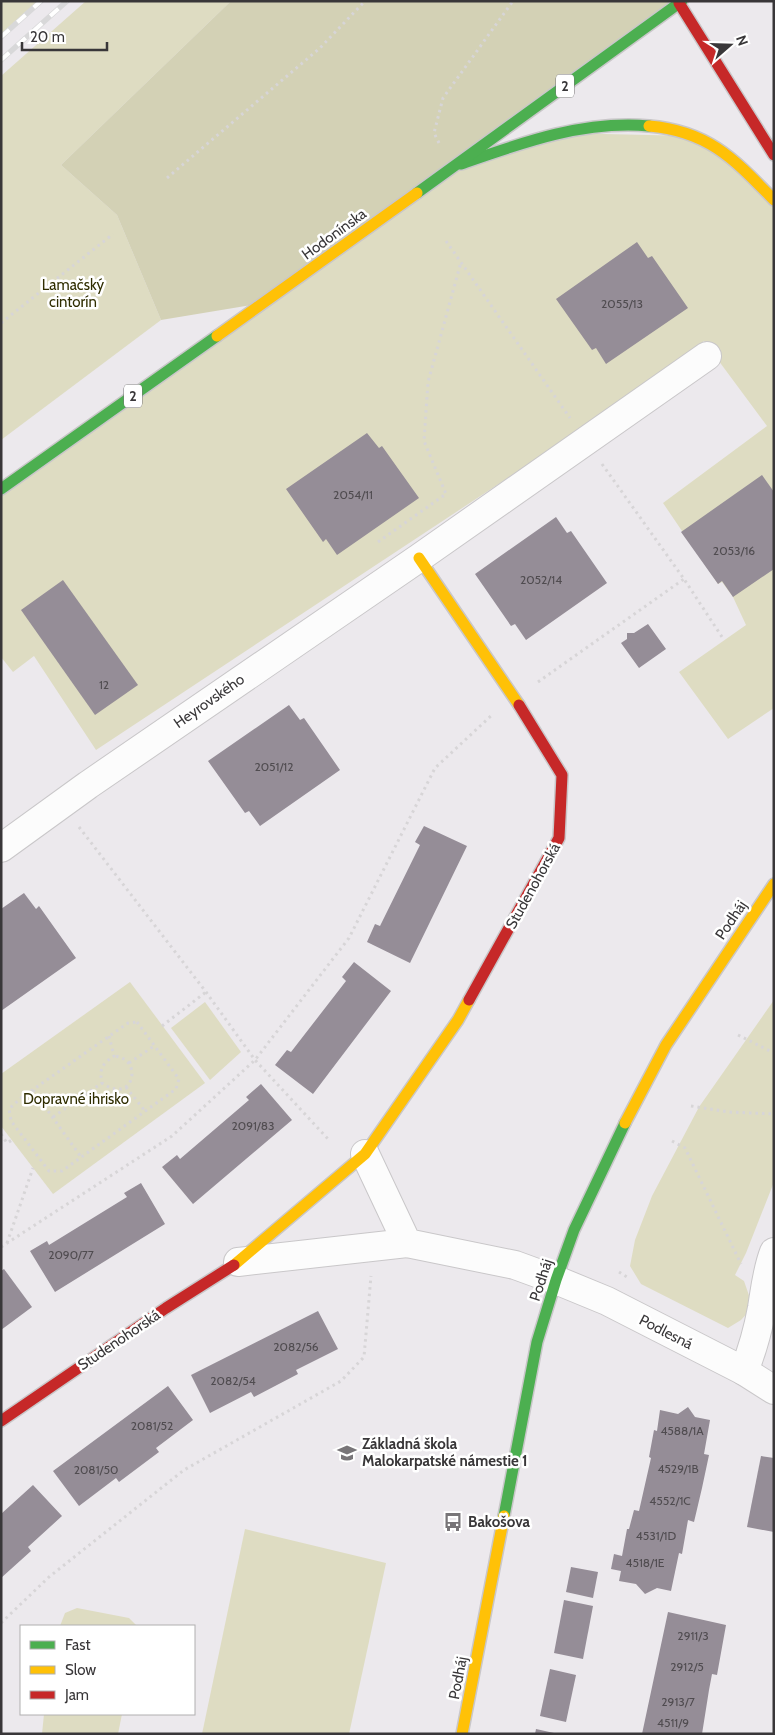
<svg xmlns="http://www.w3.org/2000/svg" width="775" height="1735" font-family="Cabin,sans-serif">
<rect width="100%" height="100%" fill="#ece9ed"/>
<g fill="#dedcc2">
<path d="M1 1H41L1 37Z"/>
<path d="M86 1H231L61 165 117 215 161 320 1 440V76Z"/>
<path d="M560 133 693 136 774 200V708L728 739 679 672 746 625 733 597 722 582 718 584 663 503 767 426 704 341 600 417 96 750 34 656 13 672 1 657V489L451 168Z"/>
<path d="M130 982 205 1083 53 1194 1 1126V1074Z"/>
<path d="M774 1000V1182L746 1253 735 1275 744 1281 753 1307 741 1320 728 1328 641 1284 630 1266 635 1240 652 1196 699 1107Z"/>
<path d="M205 1002 241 1052 210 1080 171 1028Z"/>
<path d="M245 1529 386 1563 349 1734H202Z"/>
<path d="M77 1608 129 1618 137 1626H60L65 1613Z"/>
<path d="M44 1714H122L118 1734H42Z"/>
</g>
<path fill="#d3d1b5" d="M231 1H681L264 303 161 320 117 215 61 165Z"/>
<g fill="#958d97">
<path d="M637 242 648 258 652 256 688 308 606 364 596 348 592 350 556 299Z"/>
<path d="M367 433 379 448 382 446 419 498 337 555 326 539 323 542 286 489Z"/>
<path d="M762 475 774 492V569L733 597 722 581 718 584 681 532Z"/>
<path d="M556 517 567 533 571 531 607 583 526 640 515 624 511 626 475 574Z"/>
<path d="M63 580 138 685 95 715 21 610Z"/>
<path d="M648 624 666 649 639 668 621 643 627 639V633H634Z"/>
<path d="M289 705 300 720 304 718 340 770 260 826 249 811 245 813 208 761Z"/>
<path d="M424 826 467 846 410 963 367 942 375 924 380 926 420 845 415 842Z"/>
<path d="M24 893 36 909 39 906 76 958 1 1011V909Z"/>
<path d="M354 962 391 991 313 1094 275 1065 287 1050 291 1052 346 981 342 977Z"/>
<path d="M261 1084 292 1120 193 1204 162 1167 177 1155 180 1159 249 1100 246 1097Z"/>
<path d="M141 1183 165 1224 55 1292 30 1251 47 1241 49 1245 127 1197 124 1193Z"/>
<path d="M4 1269 32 1307 1 1330V1271Z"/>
<path d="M318 1311 338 1349 296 1370 298 1374 254 1397 251 1392 210 1413 191 1375Z"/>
<path d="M168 1386 193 1420 156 1448 159 1452 119 1482 116 1478 79 1506 53 1471Z"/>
<path d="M688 1407 695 1417 710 1420 704 1454 709 1455 702 1488 694 1522 688 1520 682 1554 679 1553 671 1591 657 1588 645 1594 636 1584 619 1581 621 1571 611 1569 614 1554 622 1556 627 1529H629L634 1510 639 1511 651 1458 649 1457 654 1430 657 1431 660 1410 678 1414Z"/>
<path d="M761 1456 774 1458V1532L747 1527Z"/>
<path d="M33 1485 62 1516 28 1547 31 1551 1 1578V1514Z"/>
<path d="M571 1567 598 1572 593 1598 566 1592Z"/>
<path d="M564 1600 593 1606 583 1659 554 1653Z"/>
<path d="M668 1612 726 1625 717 1675 712 1674 709 1690 702 1734H642Z"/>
<path d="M550 1669 576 1675 566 1722 540 1716Z"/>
<path d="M536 1729 554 1733V1734H535Z"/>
</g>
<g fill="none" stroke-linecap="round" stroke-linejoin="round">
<g stroke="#c9c7c9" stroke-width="30">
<g id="street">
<path d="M1 848 88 785 419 558 707 356"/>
<path d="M365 1154 407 1243 515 1265 556 1280 607 1301 744 1371 774 1390"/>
<path d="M238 1262 407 1243"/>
<path d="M744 1371C752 1351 758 1330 762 1308 765 1289 767 1270 774 1252"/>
</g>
</g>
<g stroke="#c9c7c9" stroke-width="14">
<g id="fast">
<path d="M461 164C521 143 584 120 649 126"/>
<path d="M417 193 682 1"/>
<path d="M1 489 217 336"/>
<path d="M504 1516 537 1342 556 1280 574 1230 625 1123"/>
</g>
</g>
<g stroke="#c9c7c9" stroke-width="14">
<g id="slow">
<path d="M649 126C709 131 735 160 774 200"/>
<path d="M217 336 417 193"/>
<path d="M419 558 519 705"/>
<path d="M625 1123 666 1045 774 884"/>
<path d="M234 1265 365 1154 458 1020 469 1000"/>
<path d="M462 1734 504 1516"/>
</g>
</g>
<g stroke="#c9c7c9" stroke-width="14">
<g id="jam">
<path d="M679 3 774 155"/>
<path d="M469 1000 559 838 562 775 519 705"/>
<path d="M1 1421 166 1308 234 1265"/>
</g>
</g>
<g stroke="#d7d5d7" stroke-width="3" stroke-dasharray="2.5 4" stroke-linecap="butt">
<path d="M439 143 434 133 443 98 513 1"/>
<path d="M167 178 320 48 365 1"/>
<path d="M446 241 570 418"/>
<path d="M1 323 113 234"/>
<path d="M602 464 684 579 724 640"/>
<path d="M378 542 446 494 424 441 428 382 461 262"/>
<path d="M538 682 684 579"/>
<path d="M79 827 206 992 255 1060 328 1139"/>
<path d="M137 1022 179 1079 176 1089 62 1171H49L11 1121 9 1109 21 1098 128 1023Z"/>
<path d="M162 1026 206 992"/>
<path d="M738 1035 774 1053"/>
<path d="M109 1036 114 1056C102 1064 99 1069 102 1083 134 1106 144 1058 114 1056"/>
<path d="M129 1063 154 1046"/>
<path d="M126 1087 145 1111"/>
<path d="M33 1090 81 1157"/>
<path d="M691 1106 729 1112 774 1114"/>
<path d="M53 1117 102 1083"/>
<path d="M1 1134 7 1143 12 1140"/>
<path d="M672 1141 685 1148 741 1264"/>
<path d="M7 1243 33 1168"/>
<path d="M1 1247 172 1136 255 1060 349 938 435 768 493 714"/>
<path d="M619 1272 627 1277"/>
<path d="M1 1623 49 1577 184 1470 341 1381 364 1357 371 1276"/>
</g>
<use href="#street" stroke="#fcfcfc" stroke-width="28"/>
<use href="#fast" stroke="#4caf50" stroke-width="11"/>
<use href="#slow" stroke="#ffc107" stroke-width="11"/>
<use href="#jam" stroke="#c62828" stroke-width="11"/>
<g stroke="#d8d8d9" stroke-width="5.5">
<g id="rail">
<path d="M1 37 41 1"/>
<path d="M1 60 67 1"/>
</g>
</g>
<use href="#rail" stroke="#fff" stroke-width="4" stroke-dasharray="11" stroke-linecap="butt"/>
</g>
<defs>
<g id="school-bare" transform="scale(1.5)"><path d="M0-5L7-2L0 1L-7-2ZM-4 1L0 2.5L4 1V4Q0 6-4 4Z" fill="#787578" stroke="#fff" stroke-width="2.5" paint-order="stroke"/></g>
<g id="bus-bare" transform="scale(1.5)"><path d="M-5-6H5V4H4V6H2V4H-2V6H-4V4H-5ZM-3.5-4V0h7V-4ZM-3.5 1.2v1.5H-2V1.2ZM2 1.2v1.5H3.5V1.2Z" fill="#787578" stroke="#fff" stroke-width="2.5" paint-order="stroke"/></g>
</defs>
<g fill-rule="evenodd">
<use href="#school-bare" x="347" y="1453"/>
<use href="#bus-bare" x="453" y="1522"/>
</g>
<g text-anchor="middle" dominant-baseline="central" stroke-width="5" stroke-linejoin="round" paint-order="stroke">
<g font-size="12" fill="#504c50">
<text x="622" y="303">2055/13</text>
<text x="353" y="494">2054/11</text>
<text x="734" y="550">2053/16</text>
<text x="541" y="579">2052/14</text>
<text x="104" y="684">12</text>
<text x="274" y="766">2051/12</text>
<text x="253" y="1125">2091/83</text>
<text x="71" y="1254">2090/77</text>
<text x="296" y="1346">2082/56</text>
<text x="233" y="1380">2082/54</text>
<text x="152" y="1425">2081/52</text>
<text x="682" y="1430">4588/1A</text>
<text x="678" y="1468">4529/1B</text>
<text x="96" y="1469">2081/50</text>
<text x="670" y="1500">4552/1C</text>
<text x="656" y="1535">4531/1D</text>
<text x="645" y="1562">4518/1E</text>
<text x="693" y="1635">2911/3</text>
<text x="687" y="1666">2912/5</text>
<text x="678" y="1701">2913/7</text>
<text x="673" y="1722">4511/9</text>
</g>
<g fill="#fff" stroke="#747374" stroke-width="1">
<rect x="556" y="74.5" width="18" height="23" rx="4"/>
<rect x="124" y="384.5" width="18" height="23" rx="4"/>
</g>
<g font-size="14" font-weight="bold" fill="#393739">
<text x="565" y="86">2</text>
<text x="133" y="396">2</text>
</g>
<g font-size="15" fill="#393739" stroke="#fff">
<text transform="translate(334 234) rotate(-36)">Hodonínska</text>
<text transform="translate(209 701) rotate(-35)">Heyrovského</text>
<text transform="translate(533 886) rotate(-61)">Studenohorská</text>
<text transform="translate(731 920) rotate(-56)">Podháj</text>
<text transform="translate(541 1280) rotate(-72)">Podháj</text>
<text transform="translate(666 1332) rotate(27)">Podlesná</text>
<text transform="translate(119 1340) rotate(-34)">Studenohorská</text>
<text transform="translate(458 1678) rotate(-79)">Podháj</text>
</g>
<g font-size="15" fill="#2f2d00" stroke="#fff">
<text x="73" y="285">Lamačský<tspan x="73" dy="17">cintorín</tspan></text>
<text x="76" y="1099">Dopravné ihrisko</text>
</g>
<g font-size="15" font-weight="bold" fill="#393739" stroke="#fff" text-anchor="start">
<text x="362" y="1444">Základná škola<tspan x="362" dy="17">Malokarpatské námestie 1</tspan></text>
<text x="468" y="1522">Bakošova</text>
</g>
</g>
<rect width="775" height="1735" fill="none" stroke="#393739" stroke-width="5"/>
<rect x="20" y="1625" width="175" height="90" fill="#ffffff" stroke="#b0afb0"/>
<rect x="30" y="1641" width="25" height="8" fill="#4caf50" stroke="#b0afb0"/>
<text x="65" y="1650" font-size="15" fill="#393739">Fast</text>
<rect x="30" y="1666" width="25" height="8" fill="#ffc107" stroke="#b0afb0"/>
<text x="65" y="1675" font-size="15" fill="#393739">Slow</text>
<rect x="30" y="1691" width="25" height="8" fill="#c62828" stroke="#b0afb0"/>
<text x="65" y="1700" font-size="15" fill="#393739">Jam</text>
<g transform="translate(730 45) rotate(70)" stroke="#ffffff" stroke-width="4" paint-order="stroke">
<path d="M0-4L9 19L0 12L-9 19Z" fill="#393739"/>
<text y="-8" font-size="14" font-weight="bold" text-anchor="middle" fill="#393739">N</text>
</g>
<path d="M22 42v8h85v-8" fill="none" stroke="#393739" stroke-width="2.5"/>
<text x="30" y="42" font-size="15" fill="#393739" stroke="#ffffff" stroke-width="4" paint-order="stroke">20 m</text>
</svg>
